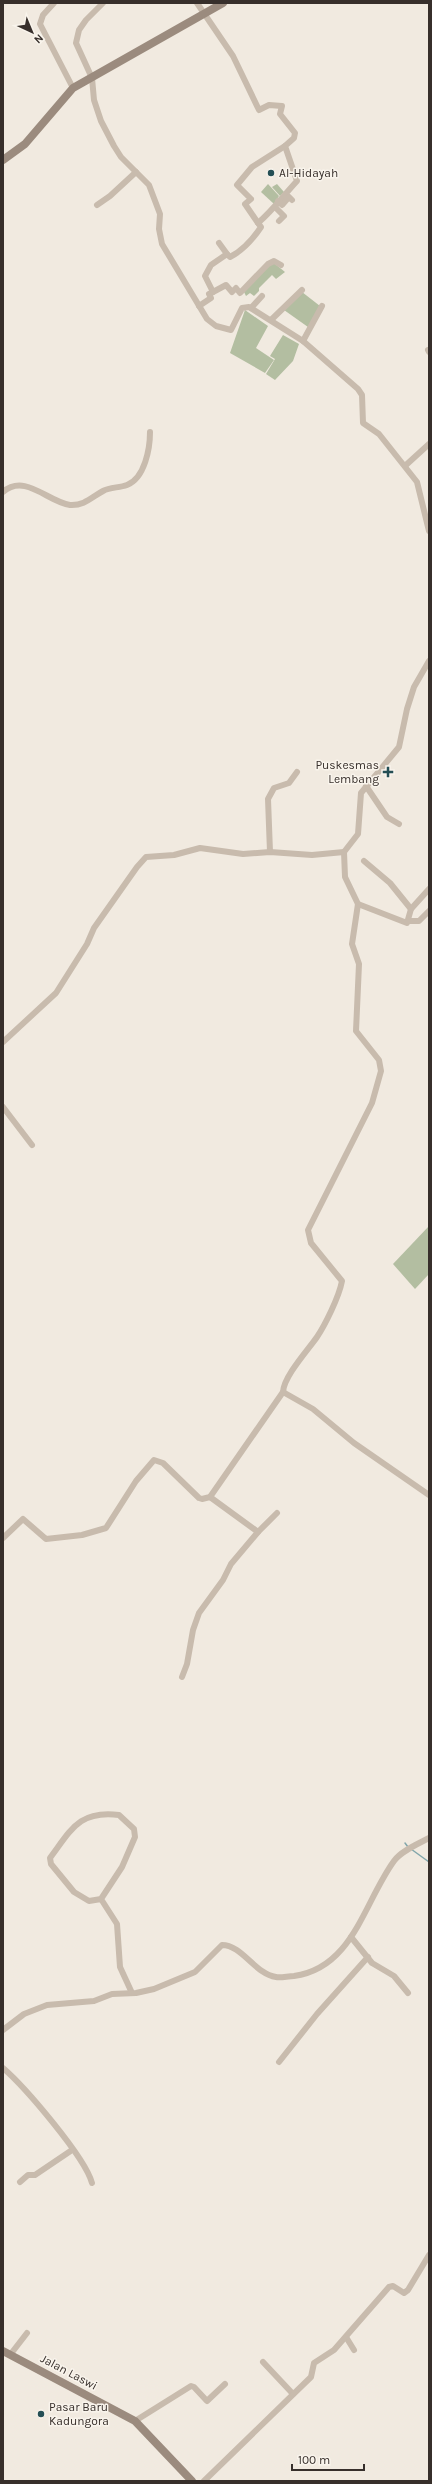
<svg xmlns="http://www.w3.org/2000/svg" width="432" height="2484" font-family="Karla,sans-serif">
<rect width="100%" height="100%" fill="#f1eae0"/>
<g fill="#b3bea1">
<path d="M268 184 279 196 274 204 261 192Z"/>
<path d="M277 184 284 192 280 196 272 187Z"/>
<path d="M274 263 285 272 276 279 272 275 259 288V291L254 296 250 293 246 296 244 292C253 284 264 267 274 263Z"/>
<path d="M302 292 320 306 308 327 284 310Z"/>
<path d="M245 310 268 326 256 348 274 360 265 373 230 353Z"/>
<path d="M283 335 299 344 293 361 275 380 266 374 275 359 270 356Z"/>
<path d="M429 1226V1274L415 1289 393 1264Z"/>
</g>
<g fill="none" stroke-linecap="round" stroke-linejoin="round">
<g stroke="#82a6ab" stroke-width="1.5">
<path d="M405 1843 408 1847"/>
<path d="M411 1849 429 1862"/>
</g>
<g stroke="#c8bbad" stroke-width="6">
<path d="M54 3 43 15 40 24 73 88"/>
<path d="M103 3 86 20 79 30 76 43 92 78 94 100 101 121 114 146 121 157 149 185 160 214 159 229 162 244 207 319 216 326 231 330 242 308 249 307 303 341 358 389 362 395 363 423 379 434 417 482 429 531"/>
<path d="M197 3 233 56 259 110 269 105 282 106 280 114 295 133 294 138 285 146 297 181C284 195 273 210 258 223L261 227C253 239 244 250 230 257L227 254 211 265 205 276 213 292 209 294 211 298 199 306"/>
<path d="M278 201 282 205 289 197 292 200"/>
<path d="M97 205 110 196 136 172"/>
<path d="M275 207 284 216 279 221"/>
<path d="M258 223 245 204 251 199 237 185 252 167 285 146"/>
<path d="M219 243 227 254"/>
<path d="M213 292 226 285 232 292 236 288 240 293 268 264 274 261 281 265"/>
<path d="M251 308 262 296"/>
<path d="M271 320 302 290"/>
<path d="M303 341 322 306"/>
<path d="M428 350 429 352"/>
<path d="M406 465 429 444"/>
<path d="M3 492C25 473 48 502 70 505 84 506 92 497 103 491 110 487 119 488 127 485 145 478 150 448 150 432"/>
<path d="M366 786 387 817 399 824"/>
<path d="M270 852 268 799 274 788 289 783 297 772"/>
<path d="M364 861 390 883 411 909"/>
<path d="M358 904 407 923 411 909 429 889"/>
<path d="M409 921H419L429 911"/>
<path d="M3 1042 56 993 87 944 94 928 137 867 146 857 174 855 200 848 243 854 270 852 312 855 344 852 358 834 361 793 399 747 407 709 414 687 429 661"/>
<path d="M3 1107 32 1145"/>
<path d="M283 1392 313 1409 354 1443 429 1495"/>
<path d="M258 1532 277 1513"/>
<path d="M3 1538 23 1519 46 1539 82 1535 106 1528 136 1481 154 1460 163 1463 199 1498 202 1499 210 1497 283 1392C284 1376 308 1350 317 1337 325 1325 339 1297 342 1281L311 1243 308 1230 372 1103 381 1071 379 1060 356 1031 359 964 352 944 358 904 345 877 344 852"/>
<path d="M182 1677 187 1664 193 1630 199 1613 223 1580 231 1564 258 1532 210 1497"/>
<path d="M101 1899 89 1901 74 1892 51 1864 50 1858C71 1830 79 1810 119 1815L134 1829 135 1837 122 1867 101 1899 117 1924 120 1967 132 1993"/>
<path d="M351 1937 372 1963 394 1976 408 1993"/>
<path d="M3 2030 24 2014 47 2005 94 2001 112 1994 136 1993 154 1989 195 1972 222 1945C242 1945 255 1974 276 1977 281 1978 288 1976 294 1976 353 1968 364 1902 394 1861 401 1851 418 1844 429 1838"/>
<path d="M279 2062 317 2014 368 1957"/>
<path d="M3 2068C25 2087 85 2157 92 2183"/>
<path d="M20 2182 28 2175H35L72 2150"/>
<path d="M346 2337 354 2350"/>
<path d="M10 2355 27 2333"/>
<path d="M263 2362 293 2394"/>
<path d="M135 2421 191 2386 194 2387 207 2401 225 2384"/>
<path d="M204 2481 311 2377 314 2363 334 2350 389 2287 393 2286 404 2293 408 2290 429 2255"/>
</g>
<g stroke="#9b8b7e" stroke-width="8">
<path d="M3 160 25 144 73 88 223 3"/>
<path d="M3 2351 135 2421 192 2481"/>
</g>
</g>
<g fill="#244e54" stroke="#f9f4ec" stroke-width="1.5">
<circle cx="271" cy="173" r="4"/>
<path d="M386 766h4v4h4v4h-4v4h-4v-4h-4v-4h4z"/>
<circle cx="41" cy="2414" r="4"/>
</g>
<g text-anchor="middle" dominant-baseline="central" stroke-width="3" stroke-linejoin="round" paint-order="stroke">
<g font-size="12" fill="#372f2b" stroke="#f9f4ec" text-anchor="start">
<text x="279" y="173">Al-Hidayah</text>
<text x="379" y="765" text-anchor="end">Puskesmas<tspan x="379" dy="14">Lembang</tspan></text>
<text x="49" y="2407">Pasar Baru<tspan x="49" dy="14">Kadungora</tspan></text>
</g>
<g font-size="12" fill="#372f2b" stroke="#f9f4ec">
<text transform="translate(69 2372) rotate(28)">Jalan Laswi</text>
</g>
</g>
<rect width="432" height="2484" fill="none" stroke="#372f2b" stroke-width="8"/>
<g transform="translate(32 32) rotate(136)" stroke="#f9f4ec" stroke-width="3" paint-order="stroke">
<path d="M0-3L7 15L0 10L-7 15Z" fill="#372f2b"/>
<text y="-6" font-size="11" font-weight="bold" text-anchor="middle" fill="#372f2b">N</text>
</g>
<path d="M292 2464v6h72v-6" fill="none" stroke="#372f2b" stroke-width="2"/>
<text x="298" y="2464" font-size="12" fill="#372f2b" stroke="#f9f4ec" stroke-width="3" paint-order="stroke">100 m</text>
</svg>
